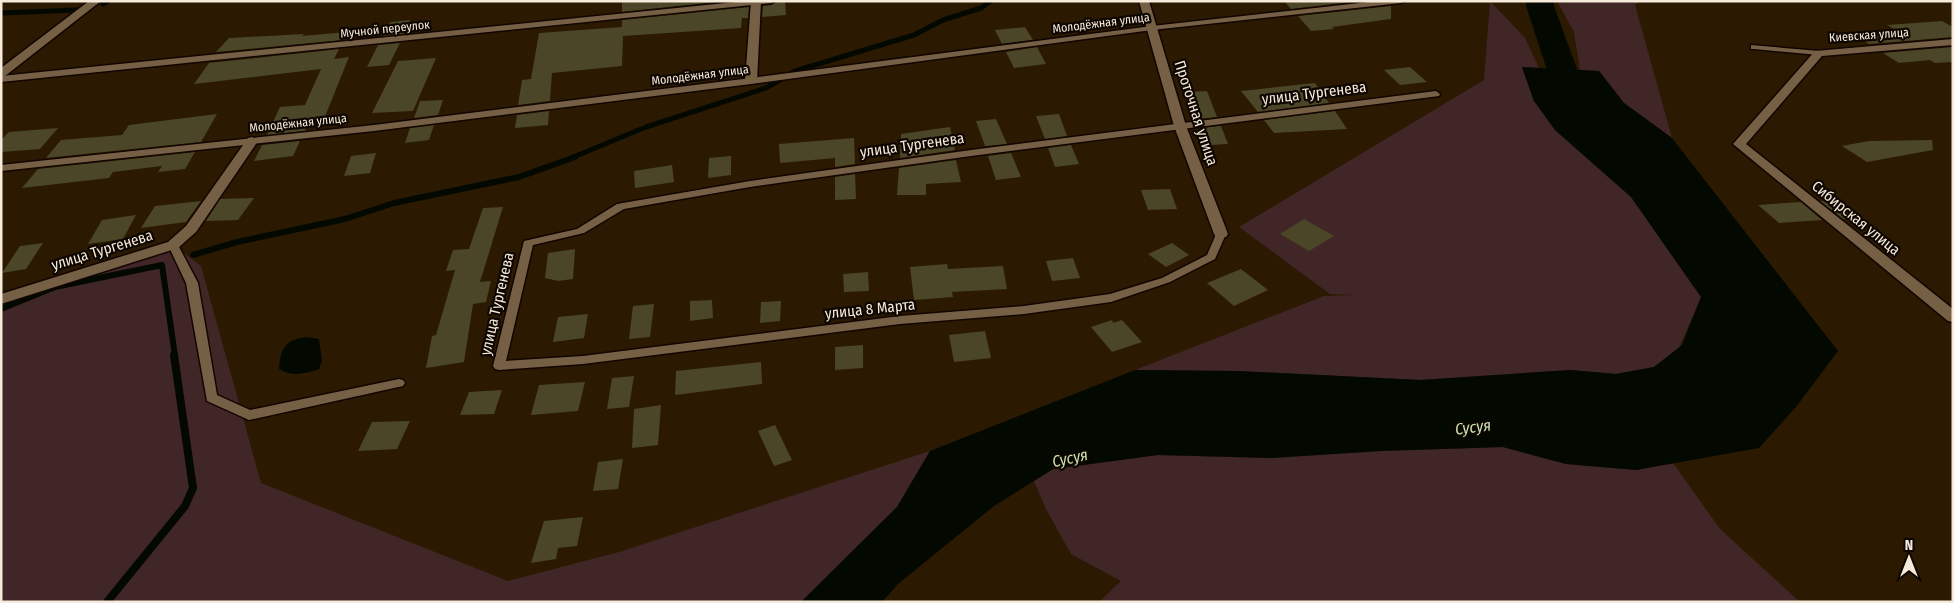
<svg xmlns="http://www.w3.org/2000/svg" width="1954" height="603" font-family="'Fira Sans Condensed',sans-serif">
<rect width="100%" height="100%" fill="#2b1a01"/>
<g fill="#402626">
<path d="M1490 1 1525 38 1539 68H1522L1534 101 1555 130 1631 197 1701 297 1679 348 1654 367 1616 374 1570 370 1420 380 1239 371 1135 370 1324 296 1354 295 1330 294 1239 227 1484 80Z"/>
<path d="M1557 1H1641L1635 5 1672 138 1624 103 1599 71 1580 70 1574 32Z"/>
<path d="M173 245 201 266 261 483 508 581 619 552 930 451 897 507 801 602H1V299Z"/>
<path d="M1503 447 1566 464 1636 470 1673 463 1720 529 1800 602H1099L1121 581 1071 554 1046 509 1034 481 1053 469 1158 455 1271 458 1381 451Z"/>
</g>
<g fill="#030900">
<path d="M1522 67 1599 71 1624 103 1672 138 1838 351 1796 407 1759 448 1636 470 1566 464 1503 447 1381 451 1271 458 1158 455 1053 469 994 506 898 584 882 602H801L897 507 930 451 1135 370 1239 371 1420 380 1570 370 1616 374 1654 367 1682 345 1701 297 1631 197 1555 130 1534 101Z"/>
<path d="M307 337 319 339 322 361 319 369C305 374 292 377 279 369 280 348 286 339 307 337Z"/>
</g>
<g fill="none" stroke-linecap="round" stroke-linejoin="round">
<g stroke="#030900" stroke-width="5">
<path d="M103 4 108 1"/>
<path d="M1 13 77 10"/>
<path d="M571 158 646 127 766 88 795 71 914 35 943 20 981 8 991 1"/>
</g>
<g stroke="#030900" stroke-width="6">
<path d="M193 255 237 242 345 219 394 203 519 177 575 157"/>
<path d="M1 309 55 287 162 265 175 356"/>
</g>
<path stroke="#030900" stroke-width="8" d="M107 602 185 506 193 488 174 355"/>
<path fill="#030900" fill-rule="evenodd" d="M1527 1H1554V6L1592 110 1599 119 1594 126C1578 130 1570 127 1561 113L1526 6Z"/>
</g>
<g fill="#4a4627">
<path d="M622 1H725L622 12Z"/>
<path d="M777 1H785L786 15 762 17 763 6 772 5Z"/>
<path d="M1284 1H1359L1291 9Z"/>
<path d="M1391 6V19L1332 27 1334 29 1311 31 1298 16Z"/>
<path d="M749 7 748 18H742L741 28 623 36 622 66 552 73 550 101 518 105 522 80 531 79 539 33 622 27V20Z"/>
<path d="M410 20 404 34 383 36 390 22Z"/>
<path d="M1942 21 1953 27V37L1869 44 1853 34 1898 31 1887 25Z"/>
<path d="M1025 27 1033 40 1002 44 995 30Z"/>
<path d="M347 32 343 40 216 52 229 38 304 34 302 36Z"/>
<path d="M400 43 389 65 367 67 378 45Z"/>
<path d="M1037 47 1046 64 1014 68 1006 52Z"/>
<path d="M1953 47V62L1935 63 1930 60 1899 63 1883 53Z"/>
<path d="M339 49 334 59 349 57 324 119 309 120 305 131 267 135 280 107 305 105 321 69 194 84 209 63Z"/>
<path d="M436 58 413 111 372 113 398 61Z"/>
<path d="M1410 67 1427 82 1400 85 1384 70Z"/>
<path d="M1315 83 1329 103 1258 112 1241 91Z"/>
<path d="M1207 91 1217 117 1197 119 1187 92Z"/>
<path d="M443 100 438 115 414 118 420 101Z"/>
<path d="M549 111 548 125 515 128 517 115Z"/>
<path d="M1335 111 1347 129 1274 133 1264 120Z"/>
<path d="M217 114 201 142 46 158 61 140 122 135 129 125Z"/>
<path d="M1059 114 1067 136 1045 139 1036 116Z"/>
<path d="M996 119 1007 144 985 146 976 121Z"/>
<path d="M434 125 429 140 405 143 410 128Z"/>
<path d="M1221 126 1228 144 1212 145 1201 128Z"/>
<path d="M950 127 955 150 900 158 901 134Z"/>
<path d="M58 128 40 149 1 152V140L9 132Z"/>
<path d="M854 138 855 164 835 167V158L780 163 779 144Z"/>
<path d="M1932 140 1933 150 1867 162 1842 146 1869 141Z"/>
<path d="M300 141 293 156 254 161 262 145Z"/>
<path d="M1071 145 1079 164 1055 167 1048 148Z"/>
<path d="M195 152 185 169 158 172 162 166 113 172 109 178 22 188 38 169Z"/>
<path d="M376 153 370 173 344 176 351 156Z"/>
<path d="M1011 153 1021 177 996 180 988 156Z"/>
<path d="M731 156V175L708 178 709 158Z"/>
<path d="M956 160 961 182 926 184V195H897L899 168Z"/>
<path d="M672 165 674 182 635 188 634 171Z"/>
<path d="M855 174 856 199 835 200V177Z"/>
<path d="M1170 189 1177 209 1148 210 1141 190Z"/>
<path d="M254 198 238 220 206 221 220 199Z"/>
<path d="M1838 200 1861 218 1843 219 1820 201Z"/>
<path d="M201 201 186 222 141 228 155 206Z"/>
<path d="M1801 202 1822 220 1779 223 1758 205Z"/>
<path d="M503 207 480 282 491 281 486 302 473 304 464 362 426 368 432 336 436 335 455 270 446 271 453 250 469 249 483 208Z"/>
<path d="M136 215 123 239 88 244 102 220Z"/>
<path d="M1304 219 1334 236 1309 251 1280 234Z"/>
<path d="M43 243 26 269 2 273 20 246Z"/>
<path d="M1172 243 1189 255 1166 267 1148 254Z"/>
<path d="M575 249 573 279 558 281 545 278 548 253Z"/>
<path d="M1073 258 1080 278 1052 281 1046 261Z"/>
<path d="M947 264 948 269 1003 266 1007 289 952 292 953 297 914 300 910 267Z"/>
<path d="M1241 269 1268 290 1234 306 1207 283Z"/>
<path d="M868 272 869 291 844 292 843 274Z"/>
<path d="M712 300 713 318 690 321V301Z"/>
<path d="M781 301 780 321 760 323 761 302Z"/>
<path d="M654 304 650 337 629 339 633 306Z"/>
<path d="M588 314 584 338 553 342 558 317Z"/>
<path d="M1112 320 1113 323 1122 320 1142 342 1112 352 1091 327Z"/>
<path d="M985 331 991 358 954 362 949 335Z"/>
<path d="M863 345V368L835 370V347Z"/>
<path d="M761 362 762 384 675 395 676 371Z"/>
<path d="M634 376 629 407 607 409 612 378Z"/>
<path d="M585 382 578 411 531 415 539 385Z"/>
<path d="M502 390 494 414 460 415 469 392Z"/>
<path d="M661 405 658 445 632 448 634 409Z"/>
<path d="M410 421 397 449 358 451 372 422Z"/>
<path d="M775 425 792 460 774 466 758 431Z"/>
<path d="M623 459 618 489 593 491 598 462Z"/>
<path d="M583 517 577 546 558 548 556 559 531 563 544 521Z"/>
</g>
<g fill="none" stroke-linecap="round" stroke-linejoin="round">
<g stroke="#130500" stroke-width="3">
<g id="lane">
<path d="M746 1H775L771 3 1 82V76Z"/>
<path d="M1378 1H1405L1401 3 1152 30 751 84 374 131 1 171V165L374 125 751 78 1152 26Z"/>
<path d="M1751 45 1819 51 1823 53 1819 55 1754 49H1751Z"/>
<path d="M1436 91 1440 94 1439 96 971 156 750 187 624 209 584 233 533 245 506 361 583 356 900 316 1024 306 1110 294 1162 278 1207 255 1217 232 1221 231 1226 234 1215 259 1170 282 1111 302 1024 314 900 324 583 364 499 370 495 369 493 366 524 241 577 229 617 204 750 181 971 150Z"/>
<path d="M173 242 178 245 198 283 217 395 250 410 399 379 403 380 405 383 403 386 249 420 207 401 186 283 168 245Z"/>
</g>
</g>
<g stroke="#130500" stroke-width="3">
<g id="street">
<path d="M89 1H101L5 76 1 77V68Z"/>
<path d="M751 1H761L757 81 751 84 745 81Z"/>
<path d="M1139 1H1149L1186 126 1228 234 1226 237H1216L1214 234 1174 126Z"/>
<path d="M1953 39V45L1822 56 1746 144 1953 309V322L1948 321 1733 144 1815 51Z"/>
<path d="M252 137 258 141 196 232 178 248 1 304V294L168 242 186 226 248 138Z"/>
</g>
</g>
<use href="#lane" fill="#756045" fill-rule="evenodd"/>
<use href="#street" fill="#756045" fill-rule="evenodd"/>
</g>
<g text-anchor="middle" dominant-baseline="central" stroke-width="4.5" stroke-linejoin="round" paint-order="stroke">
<g font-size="12" fill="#f6ebdb" stroke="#0e0701">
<text transform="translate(1101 23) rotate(-7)">Молодёжная улица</text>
<text transform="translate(385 29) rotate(-6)">Мучной переулок</text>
<text transform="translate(1869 35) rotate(-4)">Киевская улица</text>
<text transform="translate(700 75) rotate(-7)">Молодёжная улица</text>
<text transform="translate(298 123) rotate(-6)">Молодёжная улица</text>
</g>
<g font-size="15" fill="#f6ebdb" stroke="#0e0701">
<text transform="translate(1314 93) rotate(-7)">улица Тургенева</text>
<text transform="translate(1196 113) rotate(72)">Проточная улица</text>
<text transform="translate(912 145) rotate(-8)">улица Тургенева</text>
<text transform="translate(1856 218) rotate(39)">Сибирская улица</text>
<text transform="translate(102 250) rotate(-17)">улица Тургенева</text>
<text transform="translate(497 304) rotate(-77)">улица Тургенева</text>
<text transform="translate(870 309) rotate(-6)">улица 8 Марта</text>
</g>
<g font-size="16" font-style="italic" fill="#c8e0ae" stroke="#0e0701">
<text transform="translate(1473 427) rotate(-7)">Сусуя</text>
<text transform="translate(1070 458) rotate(-12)">Сусуя</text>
</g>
</g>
<rect width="1954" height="603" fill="none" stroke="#f6ebdb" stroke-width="5"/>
<g transform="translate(1909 558)" stroke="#0e0701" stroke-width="4" paint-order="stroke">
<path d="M0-4L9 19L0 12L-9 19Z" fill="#f6ebdb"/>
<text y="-8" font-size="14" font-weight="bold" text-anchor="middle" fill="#f6ebdb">N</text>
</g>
</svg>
